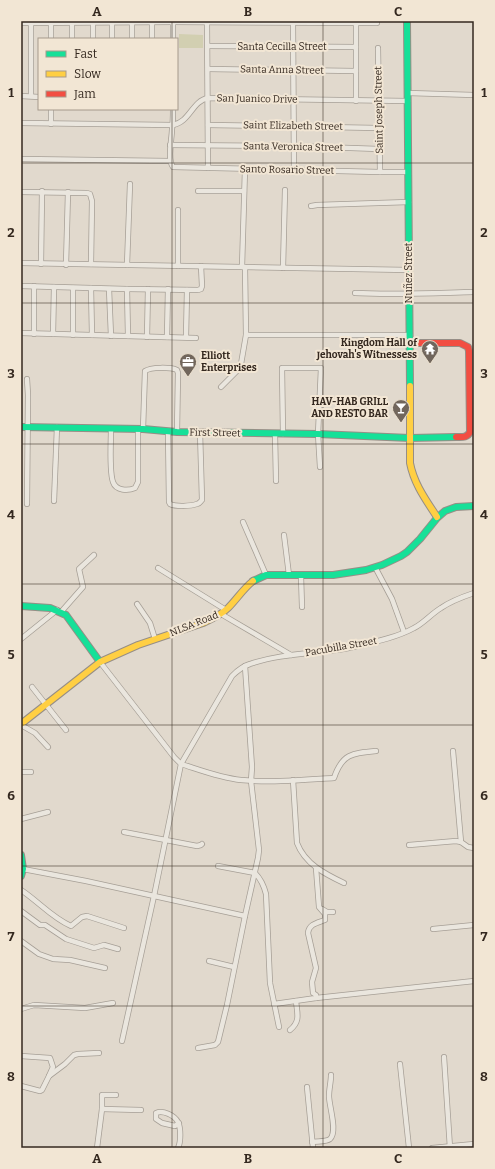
<svg xmlns="http://www.w3.org/2000/svg" width="495" height="1169" font-family="Bitter,serif">
<rect width="100%" height="100%" fill="#e1d9cd"/>
<path fill="#d2cfb1" d="M179 34 203 35V48H179Z"/>
<g fill="none" stroke-linecap="round" stroke-linejoin="round">
<g stroke="#a69f96" stroke-width="6">
<g id="street">
<path d="M51 22V39"/>
<path d="M72 22V39"/>
<path d="M207 22 208 168"/>
<path d="M21 23 173 22 377 23"/>
<path d="M293 23 294 170"/>
<path d="M93 39V22"/>
<path d="M112 39V22"/>
<path d="M132 39V22"/>
<path d="M152 39V22"/>
<path d="M173 39V22"/>
<path d="M208 46 356 47"/>
<path d="M378 48 380 172"/>
<path d="M208 69 356 71"/>
<path d="M408 93 474 95"/>
<path d="M21 96 39 97"/>
<path d="M31 96V23"/>
<path d="M356 101V23"/>
<path d="M173 109C173 116 173 122 172 129 172 138 167 160 173 167L380 172H408"/>
<path d="M21 123 173 125C190 122 192 101 208 98L408 101"/>
<path d="M51 124V109"/>
<path d="M208 125 379 128"/>
<path d="M170 145 294 146 379 149"/>
<path d="M21 159 170 161"/>
<path d="M198 191H244"/>
<path d="M21 192 87 193 90 194 92 201 91 264"/>
<path d="M311 206 317 205 409 202"/>
<path d="M21 263 409 270"/>
<path d="M41 264 42 191"/>
<path d="M66 265 68 192"/>
<path d="M127 265 130 184"/>
<path d="M178 266V210"/>
<path d="M242 267 245 169"/>
<path d="M283 268 285 190"/>
<path d="M21 286 127 289 198 290 201 289 202 286 201 266"/>
<path d="M34 286V334"/>
<path d="M73 288V335"/>
<path d="M91 288 92 335"/>
<path d="M109 289 111 336"/>
<path d="M127 289 128 336"/>
<path d="M355 293C395 295 434 293 474 292"/>
<path d="M21 333 196 338"/>
<path d="M53 334 54 287"/>
<path d="M246 335H410"/>
<path d="M147 337 148 289"/>
<path d="M167 337 168 289"/>
<path d="M186 337 187 290"/>
<path d="M27 379 28 395 27 504"/>
<path d="M221 387 238 370 241 364 246 335 245 267"/>
<path d="M111 429C111 441 109 471 113 482 116 491 128 491 135 488L138 482V429"/>
<path d="M143 429 145 371C151 367 170 367 177 370L178 373 177 432"/>
<path d="M168 431 169 502 170 504C176 507 191 506 197 504 200 503 200 502 202 500L200 432"/>
<path d="M275 434 276 481"/>
<path d="M283 434 282 368H321L318 434 320 467"/>
<path d="M54 501 57 427"/>
<path d="M243 522 266 575"/>
<path d="M284 535 289 575"/>
<path d="M375 567 392 599 404 632"/>
<path d="M158 568 226 610"/>
<path d="M301 576 302 607"/>
<path d="M137 604 150 623 155 639"/>
<path d="M61 612 83 587 79 569 94 555"/>
<path d="M221 614 291 655"/>
<path d="M21 639 57 610"/>
<path d="M100 662 174 757 181 764 154 896 122 1041"/>
<path d="M32 687 66 730"/>
<path d="M21 725 35 733 48 747"/>
<path d="M376 751C352 753 342 754 334 778 303 780 271 783 241 780 220 778 200 770 181 764L232 676C237 671 243 666 250 664 281 653 317 654 349 648 370 643 396 638 414 628 424 623 431 614 441 608 451 601 462 597 474 593"/>
<path d="M453 751 461 842 468 847 474 848"/>
<path d="M21 772H31"/>
<path d="M293 780 297 843C305 864 325 874 344 883"/>
<path d="M21 819 48 812"/>
<path d="M124 832 197 846 201 845 202 844"/>
<path d="M409 845 456 841 461 842"/>
<path d="M218 866 255 873C261 879 264 886 266 894L270 983 279 1027"/>
<path d="M23 869 86 881 245 916"/>
<path d="M21 890C38 901 52 918 71 926L82 917 87 916 124 928"/>
<path d="M322 909 327 912H333"/>
<path d="M21 911 40 925H45L66 939 94 948 104 945 118 949"/>
<path d="M433 929 474 925"/>
<path d="M21 941 39 954 53 959 70 960 105 968"/>
<path d="M209 961 234 967"/>
<path d="M316 998 474 981"/>
<path d="M274 1004 316 998V995L313 993 312 982 316 968 308 933C309 924 317 923 325 920V914L319 907 316 868"/>
<path d="M21 1009 34 1005 85 1008 113 1003"/>
<path d="M290 1030C301 1021 297 1013 296 1001"/>
<path d="M198 1048 215 1045 218 1042 227 1005 245 916 258 858 259 850 251 781 252 767 245 666"/>
<path d="M21 1056 50 1058 53 1067 49 1076"/>
<path d="M444 1057 450 1148"/>
<path d="M400 1064 409 1148"/>
<path d="M21 1086 40 1091 42 1090 49 1076 65 1064 74 1055 78 1054 99 1053"/>
<path d="M307 1087 313 1148"/>
<path d="M102 1109 141 1110"/>
<path d="M312 1142C318 1141 326 1142 330 1139 338 1132 329 1106 329 1096 329 1089 331 1082 331 1075"/>
<path d="M97 1148 102 1109V1095H116"/>
<path d="M178 1148C181 1142 181 1128 178 1122 174 1115 163 1110 156 1113V1119L162 1123 175 1126 179 1123"/>
<path d="M432 1148 474 1144"/>
</g>
</g>
<g stroke="#968e86" stroke-width="8">
<g id="fast">
<path d="M407 21 410 386"/>
<path d="M21 427 143 429 177 432 318 434 410 438 456 437"/>
<path d="M253 581 266 575H333L366 570 382 565 401 556 407 552 420 539 437 518 445 511 456 507 474 506"/>
<path d="M21 606 50 608 66 615 100 662"/>
<path d="M21 855 23 869 21 876"/>
</g>
</g>
<g stroke="#968e86" stroke-width="8">
<g id="slow">
<path d="M410 386V463C414 484 426 500 437 517"/>
<path d="M21 724 100 662 138 645 203 623C212 619 221 615 228 608 237 599 243 589 253 581"/>
</g>
</g>
<g stroke="#968e86" stroke-width="8">
<path id="jam" d="M410 343H460L468 347 469 351 470 432C467 438 462 437 456 437"/>
</g>
<use href="#street" stroke="#eae6de" stroke-width="4.5"/>
<use href="#fast" stroke="#16e098" stroke-width="6"/>
<use href="#slow" stroke="#ffcf43" stroke-width="6"/>
<use href="#jam" stroke="#f24e42" stroke-width="6"/>
</g>
<path fill="none" stroke="#34281f" stroke-width="1" stroke-opacity="0.55" d="M172 21V39M323 21V1148M172 109V1148M21 163H474M21 303H474M21 444H474M21 584H474M21 725H474M21 866H474M21 1006H474"/>
<defs>
<g id="temple-pin" transform="scale(0.9)"><path d="M0 17L-7.5 6A9.5 9.5 0 1 1 7.5 6Z" fill="#71665c" stroke="#f2e6d4"/><path d="M0-6L5-2H3V0L6.5 2.5H4V6H1.5V3h-3V6H-4V2.5H-6.5L-3 0V-2H-5Z" fill="#fff"/></g>
<g id="office-pin" transform="scale(0.9)"><path d="M0 17L-7.5 6A9.5 9.5 0 1 1 7.5 6Z" fill="#71665c" stroke="#f2e6d4"/><path d="M-6-3h4V-5.5h4V-3h4V5H-6ZM-1-4.5V-3h2v-1.5ZM-6 0V1H6V0Z" fill="#fff"/></g>
<g id="bar-pin" transform="scale(0.9)"><path d="M0 17L-7.5 6A9.5 9.5 0 1 1 7.5 6Z" fill="#71665c" stroke="#f2e6d4"/><path d="M-6-5H6L.8 .8V4.5H3.5V6h-7V4.5H-.8V.8Z" fill="#fff"/></g>
</defs>
<g fill-rule="evenodd">
<use href="#temple-pin" x="430" y="349"/>
<use href="#office-pin" x="188" y="362"/>
<use href="#bar-pin" x="401" y="408"/>
</g>
<g text-anchor="middle" dominant-baseline="central" stroke-width="4" stroke-linejoin="round" paint-order="stroke">
<g font-size="10" fill="#34281f" stroke="#f2e6d4">
<text x="282" y="47">Santa Cecilla Street</text>
<text transform="translate(282 70) rotate(1)">Santa Anna Street</text>
<text transform="translate(257 99) rotate(1)">San Juanico Drive</text>
<text transform="translate(379 110) rotate(-91)">Saint Joseph Street</text>
<text transform="translate(293 126) rotate(1)">Saint Elizabeth Street</text>
<text transform="translate(293 147) rotate(1)">Santa Veronica Street</text>
<text transform="translate(287 170) rotate(1)">Santo Rosario Street</text>
<text transform="translate(409 273) rotate(-90)">Nuñez Street</text>
<text transform="translate(215 433) rotate(1)">First Street</text>
<text transform="translate(194 624) rotate(-22)">NLSA Road</text>
<text transform="translate(341 647) rotate(-10)">Pacubilla Street</text>
</g>
<g font-size="10" font-weight="bold" fill="#34281f" stroke="#f2e6d4" text-anchor="end">
<text x="417" y="343">Kingdom Hall of<tspan x="417" dy="12">Jehovah's Witnessess</tspan></text>
<text x="201" y="356" text-anchor="start">Elliott<tspan x="201" dy="12">Enterprises</tspan></text>
<text x="388" y="402">HAV-HAB GRILL<tspan x="388" dy="12">AND RESTO BAR</tspan></text>
</g>
</g>
<rect width="495" height="1169" fill="none" stroke="#f2e6d4" stroke-width="44"/>
<rect x="38" y="38" width="140" height="72" fill="#f2e6d4" stroke="#a69a8c"/>
<rect x="46" y="51" width="20" height="6" fill="#16e098" stroke="#a69a8c"/>
<text x="74" y="58" font-size="12" fill="#34281f">Fast</text>
<rect x="46" y="71" width="20" height="6" fill="#ffcf43" stroke="#a69a8c"/>
<text x="74" y="78" font-size="12" fill="#34281f">Slow</text>
<rect x="46" y="91" width="20" height="6" fill="#f24e42" stroke="#a69a8c"/>
<text x="74" y="98" font-size="12" fill="#34281f">Jam</text>
<rect x="22" y="22" width="451" height="1125" fill="none" stroke="#34281f" stroke-width="1.5"/>
<g font-size="13" text-anchor="middle" font-weight="bold" fill="#34281f">
<text x="97" y="16">A</text>
<text x="248" y="16">B</text>
<text x="398" y="16">C</text>
<text x="11" y="97">1</text>
<text x="484" y="97">1</text>
<text x="11" y="237">2</text>
<text x="484" y="237">2</text>
<text x="11" y="378">3</text>
<text x="484" y="378">3</text>
<text x="11" y="519">4</text>
<text x="484" y="519">4</text>
<text x="11" y="659">5</text>
<text x="484" y="659">5</text>
<text x="11" y="800">6</text>
<text x="484" y="800">6</text>
<text x="11" y="941">7</text>
<text x="484" y="941">7</text>
<text x="11" y="1081">8</text>
<text x="484" y="1081">8</text>
<text x="97" y="1163">A</text>
<text x="248" y="1163">B</text>
<text x="398" y="1163">C</text>
</g>
</svg>
